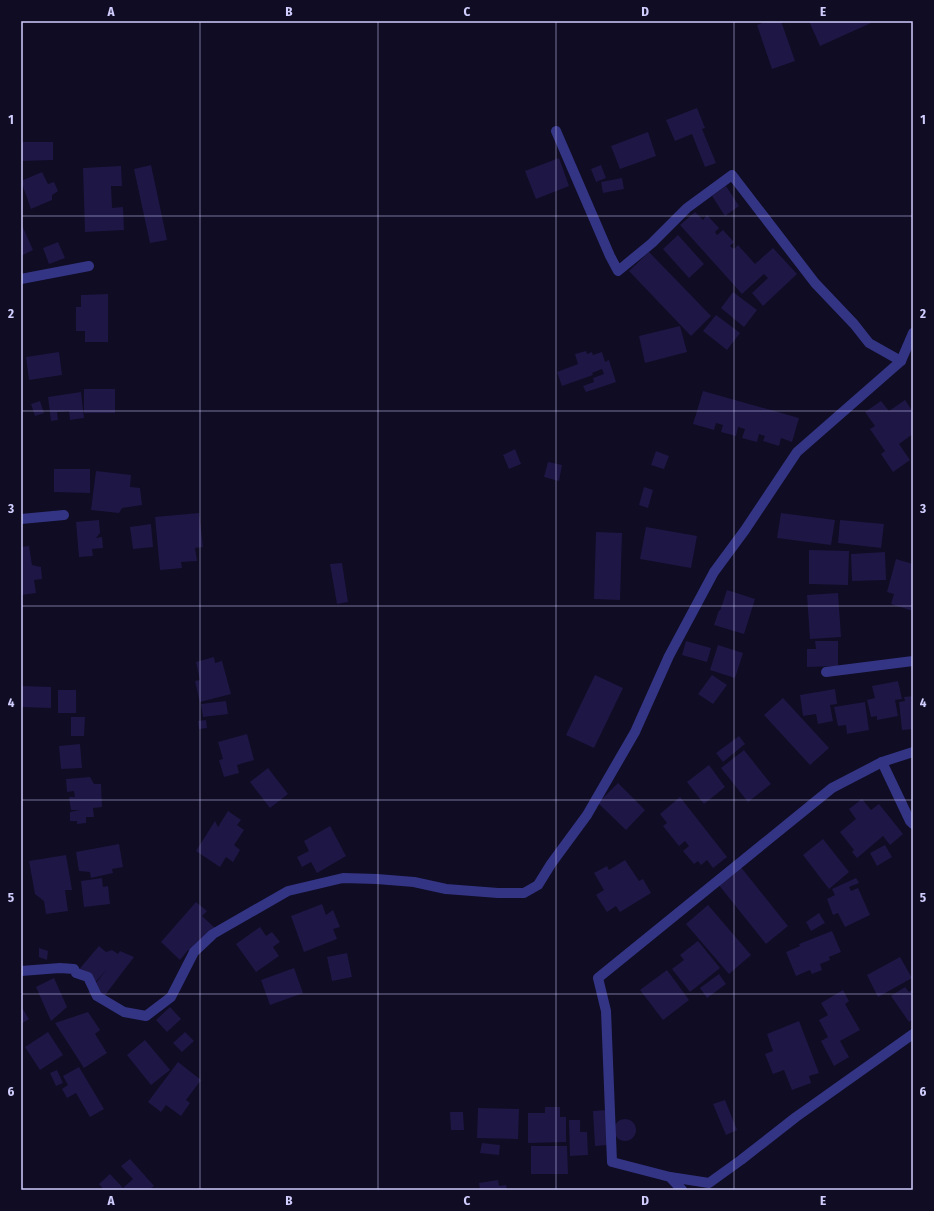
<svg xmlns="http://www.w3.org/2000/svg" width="934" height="1211" font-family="'Fira Sans Condensed',sans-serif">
<rect width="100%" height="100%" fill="#0f0c23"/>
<g fill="#1e1745">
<path d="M767 21H781L795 61 772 69 757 25Z"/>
<path d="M809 21H870L871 23 820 46Z"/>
<path d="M697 108 705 128 702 129 716 163 705 167 692 134 675 141 666 120Z"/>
<path d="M648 132 656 156 620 169 611 146Z"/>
<path d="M21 142H53V160L21 161Z"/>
<path d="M559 158 569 186 536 199 525 171Z"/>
<path d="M151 165 167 240 150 243 134 169Z"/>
<path d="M601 165 606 178 596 182 591 169Z"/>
<path d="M121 166 122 186H111L112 208 123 207 124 230 85 232 83 168Z"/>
<path d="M42 172 48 184 54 182 58 191 52 195V200L31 209 21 181Z"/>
<path d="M622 178 624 189 603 193 601 182Z"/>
<path d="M726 186 739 206 725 216 712 196Z"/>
<path d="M695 212 703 220 707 215 719 228 715 232 717 235 723 230 734 242 730 246 734 249 738 245 755 264 773 248 797 274 763 306 752 293 768 278 764 274 742 294 680 225Z"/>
<path d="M21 223 33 250 21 256Z"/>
<path d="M678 235 704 264 689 278 663 249Z"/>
<path d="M58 242 65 258 49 264 43 248Z"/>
<path d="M649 252 711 316 691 336 629 271Z"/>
<path d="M733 292 757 310 744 327 721 308Z"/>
<path d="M108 294V342H85V331H76V307H81V295Z"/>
<path d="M716 315 740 333 727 350 703 331Z"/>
<path d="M680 326 687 352 645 363 639 336Z"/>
<path d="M586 351 587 354 592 352 593 355 602 352 605 362 609 360 616 382 586 392 583 386 594 382 593 378 604 374 602 369 592 373 593 375 562 386 557 372 578 364 575 354Z"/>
<path d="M59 352 62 375 29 380 26 357Z"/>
<rect x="84" y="389" width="31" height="24"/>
<path d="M703 391 799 418 792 442 781 438 779 446 763 441 765 436 759 434 757 442 742 438 745 429 738 427 736 436 721 432 723 425 716 423 714 430 693 424Z"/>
<path d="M81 392 84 418 70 420 69 411 57 412 58 420 51 421 48 397Z"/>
<path d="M905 400 913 412V434L899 444 910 460 893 472 881 454 885 451 870 429 875 426 865 412 881 401 889 411Z"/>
<path d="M40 401 44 413 35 416 31 404Z"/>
<path d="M515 449 521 464 509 469 503 455Z"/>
<path d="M656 451 669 456 664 469 651 465Z"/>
<path d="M548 462 562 465 559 481 544 477Z"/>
<path d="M54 469H90V493L54 492Z"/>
<path d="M96 471 131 475 130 487 140 488 142 505 122 508 119 513 91 510Z"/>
<path d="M644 487 653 490 648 508 639 505Z"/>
<path d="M199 513 203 547 195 548 197 561 181 562 182 568 160 570 155 517Z"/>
<path d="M781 513 835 520 831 545 777 538Z"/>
<path d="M99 520 100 533 96 538 102 537 103 548 92 549 93 556 79 557 76 522Z"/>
<path d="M840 520 884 524 881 548 838 543Z"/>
<path d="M151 524 153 547 133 549 130 527Z"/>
<path d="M646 527 697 536 691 568 640 559Z"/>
<path d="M596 532 622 533 620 600 594 599Z"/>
<path d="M29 546 32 565 41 567 42 579 34 580 36 593 21 595V547Z"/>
<path d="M809 550 849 551 848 585 809 584Z"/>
<path d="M885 552 886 580 852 581 851 554Z"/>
<path d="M896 559 913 564V611L891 604 894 594 887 592Z"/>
<path d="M342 563 348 602 337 604 330 564Z"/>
<path d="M727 590 755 599 744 634 714 625 719 610 720 611Z"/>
<path d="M838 593 841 637 810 639 807 595Z"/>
<path d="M686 641 711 648 707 662 682 655Z"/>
<path d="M815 641H838V666L807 667V649H816Z"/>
<path d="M718 645 743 653 735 678 710 670Z"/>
<path d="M214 657 215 663 222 661 231 694 200 702 195 681 200 680 196 662Z"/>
<path d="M595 675 623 688 594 748 566 735Z"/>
<path d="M712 675 727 685 713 704 698 694Z"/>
<path d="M898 681 902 699 895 700 898 716 877 720V716L871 717 867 700 875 698 872 686Z"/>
<path d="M21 686 51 687V708L21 707Z"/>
<path d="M835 689 837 704 830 705 833 721 818 724 816 714 803 716 800 695Z"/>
<rect x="58" y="690" width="18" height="23"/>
<path d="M913 696V729L902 730 899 702 905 701 904 697Z"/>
<path d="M783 698 829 748 810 765 764 715Z"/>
<path d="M226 701 228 714 203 717 201 704Z"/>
<path d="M865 702 869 730 847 734 846 725 838 726 834 707Z"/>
<path d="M71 717H85L84 736H71Z"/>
<path d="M206 720 207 728 199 729 198 721Z"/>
<path d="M247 734 254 760 237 765 239 773 224 777 219 760 223 759 218 742Z"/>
<path d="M739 736 745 744 723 762 716 753Z"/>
<path d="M80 744 82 768 61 769 59 746Z"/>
<path d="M744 750 771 784 748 802 721 768Z"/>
<path d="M709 765 725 787 704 804 687 782Z"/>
<path d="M268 768 288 794 270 808 250 782Z"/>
<path d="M90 777 94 784H101L102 807 93 808 94 817H86V823L77 824V821H70V812L80 810H71L69 797H75L74 791 67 792 66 779Z"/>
<path d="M618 783 645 810 626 830 598 803Z"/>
<path d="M680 797 727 857 713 868 707 860 701 865 698 861 694 864 683 851 689 846 685 841 679 846 663 826 667 823 660 814Z"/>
<path d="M862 799 871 810 879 804 903 834 890 845 883 836 857 858 852 852 854 850 840 832 856 819 849 809Z"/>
<path d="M228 811 241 820 237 825 244 830 234 845 240 850 233 862 226 857 220 867 196 851 215 821 218 827Z"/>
<path d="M330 826 346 856 317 873 311 862 302 867 297 857 309 851 304 841Z"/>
<path d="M823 839 849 872 829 889 803 855Z"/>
<path d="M119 844 123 867 112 869 113 873 91 878 90 872 79 871 76 852Z"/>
<path d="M885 845 892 857 877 866 870 853Z"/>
<path d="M66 855 72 890H65L68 911 46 914 44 901 35 894 29 861Z"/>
<path d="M625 860 639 881 643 879 651 893 620 912 616 906 607 912 596 895 604 890 594 873 607 866 609 870Z"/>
<path d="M740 866 788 926 766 944 718 884Z"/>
<path d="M102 878 103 887 108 886 110 904 84 907 81 881Z"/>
<path d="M856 878 859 883 849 887 851 891 858 888 870 915 845 927 838 913 833 915 827 899 835 895 832 889Z"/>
<path d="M196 902 207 911 202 916 218 931 196 955 188 950 180 960 161 942Z"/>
<path d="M322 904 326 915 333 910 340 927 333 929 337 939 304 952 291 916Z"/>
<path d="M708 905 751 955 729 974 686 924Z"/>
<path d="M819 913 825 923 811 931 806 922Z"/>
<path d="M260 927 266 936 272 932 280 942 273 947 279 956 256 972 236 944Z"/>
<path d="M832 931 841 952 829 957 830 960 820 964 822 970 812 974 810 970 796 976 786 952 800 946 799 944Z"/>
<path d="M698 941 720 968 690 992 672 969 684 960 680 955Z"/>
<path d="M99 946 106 952 112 950 118 954 120 951 134 957 102 999 88 993 107 969 92 986 76 973Z"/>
<path d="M39 948 48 951 47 960 39 957Z"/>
<path d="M347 953 352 977 332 981 327 957Z"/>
<path d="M900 957 912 978 878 997 867 975Z"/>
<path d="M294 968 303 993 270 1005 261 980Z"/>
<path d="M667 970 689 1000 663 1020 640 990Z"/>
<path d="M719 974 726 984 707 998 700 988Z"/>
<path d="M54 978 67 1007 51 1021 36 987Z"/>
<path d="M905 987 909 992 913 989V1019L909 1022 891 996Z"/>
<path d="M843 990 849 1001 845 1004 860 1030 840 1041 849 1057 834 1066 821 1041 828 1037 819 1020 828 1015 821 1003Z"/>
<path d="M21 1006 29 1019 21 1024Z"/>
<path d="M170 1007 181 1019 167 1032 156 1020Z"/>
<path d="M88 1012 100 1030 95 1034 107 1053 84 1068 55 1023Z"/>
<path d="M799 1021 819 1073 809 1076 811 1083 792 1090 784 1070 773 1074 765 1054 773 1051 767 1034Z"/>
<path d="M48 1032 63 1055 40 1070 25 1047Z"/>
<path d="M185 1032 194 1041 182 1052 173 1043Z"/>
<path d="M145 1040 170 1070 151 1085 127 1055Z"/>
<path d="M178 1062 201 1080 186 1100 190 1103 181 1116 166 1105 161 1112 148 1102Z"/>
<path d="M79 1067 104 1109 90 1117 76 1093 67 1098 62 1089 68 1085 63 1076Z"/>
<path d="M57 1070 63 1083 56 1086 50 1073Z"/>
<path d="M725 1100 737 1130 726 1135 713 1104Z"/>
<path d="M545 1107H560V1117H566V1142L528 1143V1113H545Z"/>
<path d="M478 1108 519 1109 518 1139 477 1138Z"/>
<path d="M606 1110 608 1145 595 1146 593 1111Z"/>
<path d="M450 1112H463L464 1130H451Z"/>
<circle cx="625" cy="1130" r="11"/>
<path d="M569 1120H580V1132H587L588 1155 570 1156Z"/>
<path d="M482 1143 500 1145 499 1155 480 1153Z"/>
<path d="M531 1146H567L568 1174H531Z"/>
<path d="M130 1159 154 1186 149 1190H104L99 1184 110 1174 123 1188 133 1179 121 1166Z"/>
<path d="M498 1180 499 1186 506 1185 507 1190H480L479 1183Z"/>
</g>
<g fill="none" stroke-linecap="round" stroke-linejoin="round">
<g stroke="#343485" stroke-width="10">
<path d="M556 131 610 256 618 271 652 243 687 208 732 175 815 283 854 324 869 343 901 361"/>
<path d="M21 279 89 266"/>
<path d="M21 519 64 515"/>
<path d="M826 672 913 661"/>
<path d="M882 762 910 821 913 824"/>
<path d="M21 971 60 968 74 969 76 973 88 977 97 996 124 1012 146 1016 171 997 194 952 213 934 288 891 343 878 377 879 414 882 446 889 498 893H524L538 885 551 864 587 815 635 732 669 656 714 572 745 530 797 452 901 361 913 333"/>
<path d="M670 1177 709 1183 741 1160 796 1117 913 1034"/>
<path d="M682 1190 670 1177 612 1162 606 1011 598 978 832 788 882 762 913 752"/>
</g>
</g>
<path fill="none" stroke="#d1ceff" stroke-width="1" stroke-opacity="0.55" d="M200 21V1190M378 21V1190M556 21V1190M734 21V1190M21 216H913M21 411H913M21 606H913M21 800H913M21 994H913"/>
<rect width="934" height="1211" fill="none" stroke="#0f0c23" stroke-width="44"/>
<rect x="22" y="22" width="890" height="1167" fill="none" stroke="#d1ceff" stroke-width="1.5"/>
<g font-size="13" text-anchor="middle" font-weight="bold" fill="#d1ceff">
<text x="111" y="16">A</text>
<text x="289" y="16">B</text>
<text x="467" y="16">C</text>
<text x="645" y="16">D</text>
<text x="823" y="16">E</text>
<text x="11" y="124">1</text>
<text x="923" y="124">1</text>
<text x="11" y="318">2</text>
<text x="923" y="318">2</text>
<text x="11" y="513">3</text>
<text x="923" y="513">3</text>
<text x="11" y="707">4</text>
<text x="923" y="707">4</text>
<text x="11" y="902">5</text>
<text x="923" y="902">5</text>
<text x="11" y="1096">6</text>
<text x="923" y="1096">6</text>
<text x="111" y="1205">A</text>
<text x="289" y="1205">B</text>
<text x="467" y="1205">C</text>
<text x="645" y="1205">D</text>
<text x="823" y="1205">E</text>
</g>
</svg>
